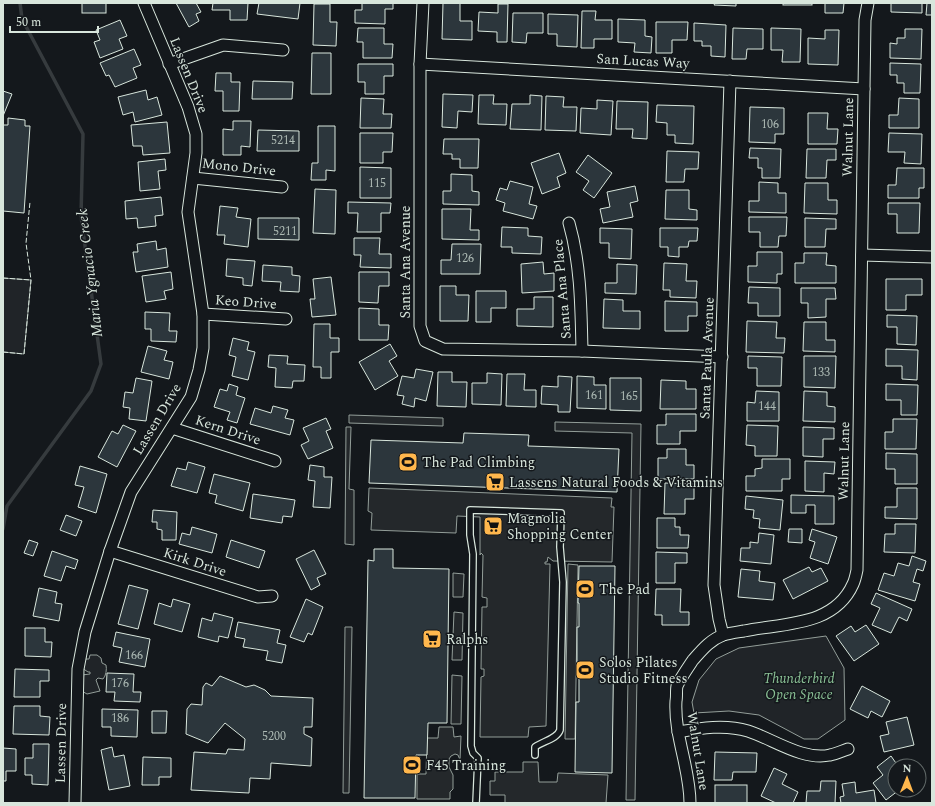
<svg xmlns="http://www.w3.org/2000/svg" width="935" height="806" font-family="Spectral,serif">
<rect width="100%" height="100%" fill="#14181c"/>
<g fill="#202428" stroke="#939e99">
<path d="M3 278 31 280 24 354 3 352Z"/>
<path d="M826 636 844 668 845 720 818 739H804L759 715 729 711 694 713 692 702 699 680 716 659 739 648Z"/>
<path d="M90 655H97L101 658 102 663 106 665C107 669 106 676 103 679L98 678 96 680 100 691 87 694 80 690 82 675 90 674V672H88L82 668 86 659H89Z"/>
</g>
<g fill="#24282b" stroke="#939e99">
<path d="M349 415 443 418V426L349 423Z"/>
<path d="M555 422 641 424 635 800H626L632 433 555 431Z"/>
<path d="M346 427H351L349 489 354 490V545L345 544Z"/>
<path d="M369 488 612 498 611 507H614L612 562 553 561 548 557 547 562H545V564H550L546 726 529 727 528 737H480L481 677 484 676V669H481L482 607H487V598L482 597 483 555 481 553 480 555V517L457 516 456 533 371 530 372 513 368 511Z"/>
<path d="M568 564 578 565 575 739H565Z"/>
<path d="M453 573 464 574 463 597H453Z"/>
<path d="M454 612 463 613 462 660H452Z"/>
<path d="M345 627H352L349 793H343Z"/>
<path d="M452 675 462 676 461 724H451Z"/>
<path d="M439 727H453L454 737 461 736 460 760 458 755 455 754 451 756 449 759V767L453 775V789L450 792V799H417V774H426L427 738H438Z"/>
<path d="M523 762H538L539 782H557L558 773 608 775 606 803H505V795H490V781H495V772H523Z"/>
</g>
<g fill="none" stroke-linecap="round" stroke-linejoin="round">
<path stroke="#363b3e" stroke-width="3.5" d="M3 529 7 506 91 391 101 364 81 216 83 134 22 19 20 3"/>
</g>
<g fill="#2c363c" stroke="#d8e6dc">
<rect x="82" y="3" width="24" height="10"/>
<path d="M176 3H196L201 12 196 14 199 21 189 27Z"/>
<path d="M213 3H248L247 20H230V10H212Z"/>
<path d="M259 3H300L298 19 257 14Z"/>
<path d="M362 3H393V9H385V24L355 23V10H362Z"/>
<path d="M443 3H460V21H472V40L442 39Z"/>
<path d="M715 3H736V6L714 5Z"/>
<rect x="783" y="3" width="29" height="2"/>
<path d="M825 3H844L843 13H825Z"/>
<path d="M891 3H922V13L891 12Z"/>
<path d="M927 3H932V15H926Z"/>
<path d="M314 4H330V22H337L336 46 313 45Z"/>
<path d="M498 4H508L507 42H497V32L478 31 479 12 498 13Z"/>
<path d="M582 11H596L595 20H612V39H594V48H581Z"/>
<path d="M513 13H543V33H527L526 43 512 42Z"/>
<path d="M548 14 578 15 577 47 557 46V34H548Z"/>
<path d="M618 19 645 20V36L652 37 651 53 634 52 635 43 618 42Z"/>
<path d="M120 20 127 36 119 39 123 49 100 58 94 42 100 40 96 30Z"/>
<path d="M656 22H688L687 40H672V53H656Z"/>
<path d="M694 23 726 25 725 57 711 56V46H702V41H694Z"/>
<path d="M358 28H384V44H393L392 58H363V42H357Z"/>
<path d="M733 28 763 29V49H747L746 59H732Z"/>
<path d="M771 28 801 29 800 62H782L783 50H771Z"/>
<path d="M905 29H922L921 59 890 58V43L897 44V38H905Z"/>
<path d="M825 30H839L838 65 808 64V38L825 39Z"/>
<path d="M134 49 141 65 133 68 137 78 115 87 109 75 106 76 100 63Z"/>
<path d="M312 53H331V94H311Z"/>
<path d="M890 63 921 64 920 93H904V83H897V75H890Z"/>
<path d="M358 64H393V76H384V94H365V82H358Z"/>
<path d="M216 73H231V82H240L239 111H223V91H215Z"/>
<path d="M253 81 293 82 292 99H252Z"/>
<path d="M146 90 148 100 157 97 162 115 135 122 133 112 123 115 118 97Z"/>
<path d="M3 91 12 94 3 116Z"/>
<path d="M443 94 473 95 472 112 458 111 457 128 442 127Z"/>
<path d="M479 95H494L493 104H507L506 125 478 124Z"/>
<path d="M530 95 542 96 541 130 510 129 512 104H530Z"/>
<path d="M546 96 564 97 563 107H577L576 131 545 130Z"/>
<path d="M361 98 384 99 383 114H392L391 128H360Z"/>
<path d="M899 98 919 99V128H889V115H898Z"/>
<path d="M597 100 613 101 611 135 580 133 581 108 597 109Z"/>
<path d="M617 101 648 102 647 139 632 138 633 129H616Z"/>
<path d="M657 105 694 106 693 144 675 143V135H667V123L656 122Z"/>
<path d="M750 107 784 108V134H775V143L749 142Z"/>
<path d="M808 113H828L827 129H838L837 144H808Z"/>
<path d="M8 118 25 120V126H30L24 213 3 211V125H8Z"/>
<path d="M233 121H251L250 147 241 146V155H223V129L233 130Z"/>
<path d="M167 122 170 153 143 155 142 146H133L131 125Z"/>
<path d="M318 126H335V171L326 170V180H311L312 163H318Z"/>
<path d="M258 130 299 131V151H257Z"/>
<path d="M360 133H393L392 152H383V163H360Z"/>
<path d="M889 133 922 134 921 164 904 163 905 152H888Z"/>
<path d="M444 139H479L478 168H460V159H452V154H443Z"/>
<path d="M750 148 781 149 780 178H762V168H758V158H749Z"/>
<path d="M807 149H836V160H827L826 178H806Z"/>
<path d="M667 151 699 152 698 169H685L684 182H666Z"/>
<path d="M559 153 566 173 557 177 560 187 542 194 531 163Z"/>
<path d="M588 155 612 173 594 198 583 190 589 181 576 172Z"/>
<path d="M165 159 166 170 158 171 160 189 140 191 138 162Z"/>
<path d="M360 167 391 168V198H360Z"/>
<path d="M897 168H924V188H919V198H888V185H896Z"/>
<path d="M451 174 472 175V191L479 192V205L443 204V191H451Z"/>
<path d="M510 181 533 187 529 204 537 206 533 219 503 211 505 203 496 200 500 188 507 190Z"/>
<path d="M759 182 778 183V193H786V213L749 212V201H759Z"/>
<path d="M805 183H828V200H837V214L804 213Z"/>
<path d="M635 186 638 201 630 203 633 217 603 223 600 209 610 207 607 192Z"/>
<path d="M315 189 336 190 335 234 313 233Z"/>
<path d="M666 190H689V209L697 210V220L665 219Z"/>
<path d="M161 197 163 215 155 216 156 226 138 228 137 218 126 219 125 201Z"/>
<path d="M348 202 391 203 390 213H381V232H357L358 213H348Z"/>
<path d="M888 203H920L919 233H897V214H888Z"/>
<path d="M220 206 238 208 236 217 251 219 248 247 224 244 225 235H217Z"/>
<path d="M442 209H471L470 230H479V240L442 239Z"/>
<path d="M749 217H787L786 236H779L778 247H760V232H749Z"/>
<path d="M258 218H299V240L258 239Z"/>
<path d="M805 218 836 219V229H826L825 247H805Z"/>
<path d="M502 227 528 228V236L542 237 541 254 512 253V247H501Z"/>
<path d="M600 228 632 229 631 259 609 258V243H600Z"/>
<path d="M660 228H698L697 241H689L688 247H679V257L668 256V247H660Z"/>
<path d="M354 238H380L379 254H391V268L360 267 361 255H354Z"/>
<path d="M156 241 157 250 166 248 168 267 136 272 133 252H138L137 244Z"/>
<path d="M452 244H481L480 274H441V260H451Z"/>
<path d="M757 252H782V274H777V283L748 282V266H757Z"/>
<path d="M804 253H827L826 265 836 266V283H795V263H804Z"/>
<path d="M227 259 255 261 252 286 243 285V278L226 276Z"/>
<path d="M543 262 544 274 554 273V291L522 293 521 264Z"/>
<path d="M664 263 687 264 686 281H697L696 298 670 297V290H663Z"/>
<path d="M617 264 637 265 636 294 605 293V283H617Z"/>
<path d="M263 265 292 267V275L300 276 299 292 280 291 281 282 262 281Z"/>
<path d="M171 272 173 289 164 291 166 299 146 302 142 276Z"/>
<path d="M359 272H389V286H379L378 303 359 302Z"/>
<path d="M331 277 336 315 312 317 310 299H315L313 279Z"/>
<path d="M886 279H922V295H906V310H886Z"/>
<path d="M440 286H456V295H469L468 321H440Z"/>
<path d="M749 287 780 288V316H758V303H748Z"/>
<path d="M801 288H835L836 299H826V317L808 318V303H801Z"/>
<path d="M476 291H506V308H491V322H476Z"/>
<path d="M534 297H553V327L517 326V309H534Z"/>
<path d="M604 299 623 300V311H640V329L603 328Z"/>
<path d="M665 301 697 302V316H688V331H665Z"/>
<path d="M359 308 379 309V325H389L388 340H359Z"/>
<path d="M145 312 170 313 169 331H177L176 342 151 341V329H145Z"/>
<path d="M887 315 917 316 916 345 897 344V327H887Z"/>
<path d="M747 321 777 322 776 338H785L784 353 746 352Z"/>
<path d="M804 322H826V340H835V352L803 351Z"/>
<path d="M314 324H330V338H339V352H331V378H321V367H313Z"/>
<path d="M233 338 249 342 247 350 255 352 248 380 232 376 236 357 229 355Z"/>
<path d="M390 344 397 356 389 361 398 376 375 390 359 362Z"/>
<path d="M148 346 167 351 164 360 173 362 169 379 141 372Z"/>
<path d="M886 349 918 350 917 380 902 379V366H886Z"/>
<path d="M269 355 288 356 287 364 305 365 304 381H293L292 388 275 387 276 368 268 367Z"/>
<path d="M748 356 782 357 781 386H757V368H748Z"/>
<path d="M804 356H836L835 388 804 387Z"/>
<path d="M416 369 433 372 426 401 415 398 414 407 402 404 404 396 397 395 402 376 414 378Z"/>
<path d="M438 372H452V382H467L466 407 437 406Z"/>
<path d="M487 373 502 374 501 405 472 404V383H487Z"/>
<path d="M507 374H525L524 390H536V407L506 406Z"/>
<path d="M558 376 572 377 570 412H558V405L541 404 542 386 558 387Z"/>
<path d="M577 376 594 377V385H606V409L577 408Z"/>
<path d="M136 378 152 381 146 421 129 419 130 408 123 407 125 392 133 393Z"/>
<path d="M610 378H641V411L610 410Z"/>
<path d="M661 380 686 381V389H696V409H660Z"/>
<path d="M229 384 238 387 236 395 245 398 237 423 227 420 230 412 214 407 220 389 227 391Z"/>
<path d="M886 384 918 385 917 415H901V400H886Z"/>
<path d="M756 391 779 392V421H747V402L755 403Z"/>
<path d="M804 391 827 392V406L835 407V422L803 421Z"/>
<path d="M273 406 288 410 285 418 294 420 290 435 250 424 255 408 271 413Z"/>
<path d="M666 414H696V431H680V444H657V425H666Z"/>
<path d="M326 418 331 429 326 431 333 448 308 459 301 445 309 441 303 428Z"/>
<path d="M893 419H917L916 449H885V432H893Z"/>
<path d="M123 425 136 431 117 467 98 457 112 431 118 434Z"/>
<path d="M747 425 778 426 777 456H755V446L746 445Z"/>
<path d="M803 427 834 428V439H823V457L803 456Z"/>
<path d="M464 433 529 435 528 446 619 449 617 492 369 483 371 440 463 443Z"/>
<path d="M667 449H686V465H694V479H658V458H667Z"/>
<path d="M886 453 917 454V484H895V469H886Z"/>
<path d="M762 459H790V479H782V491H746V476H755V469L762 468Z"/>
<path d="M805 461 835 462 834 474 824 473V492L805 491Z"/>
<path d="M188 462 205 467 197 493 171 486 177 468 186 470Z"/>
<path d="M310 465 324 467V477H332L330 508 313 507 315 481 308 480Z"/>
<path d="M80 466 107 474 96 513 78 507 84 487 75 485Z"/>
<path d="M214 474 250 483 243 511 215 503 217 495 209 493Z"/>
<path d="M665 483 694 484V499H685V514H664Z"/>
<path d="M897 488H917V519L885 518V507H897Z"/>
<path d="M253 494 295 500 292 517 283 516 282 523 250 518Z"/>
<path d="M791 495 834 496V524H815V505H806V513H791Z"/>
<path d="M746 496 783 500 780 530 759 528 760 519 753 518 754 510 745 509Z"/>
<path d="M153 510 177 512 176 540H162V530L157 529V522H152Z"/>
<path d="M66 515 82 521 76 536 60 530Z"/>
<path d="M657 518H675V527H680V535H689L688 548H657Z"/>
<path d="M895 524H916L915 553 884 552 885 534H895Z"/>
<path d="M192 527 217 534 212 553 179 544 182 533 190 535Z"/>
<path d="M789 529H802V543L788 542Z"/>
<path d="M812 529 837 537 828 564 810 558 815 542 809 540Z"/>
<path d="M759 533 774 535 771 564 740 561 741 548H750V542L758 543Z"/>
<path d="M29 540 38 543 33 556 24 553Z"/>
<path d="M231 540 265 551 259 568 226 557Z"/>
<path d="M374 549H393V568L449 569 447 723H428L427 755H416L415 798H364L368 560 374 561Z"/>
<path d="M314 550 326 574 317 578 320 585 311 590 296 559Z"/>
<path d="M52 551 78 560 75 569 66 566 61 581 44 576Z"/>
<path d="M656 552 687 553V563H675V583H656Z"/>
<path d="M912 556 926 561 923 571 917 569 913 582 920 584 915 601 878 590 884 573 894 576 898 563 909 566Z"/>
<path d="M579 566H615L612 773 575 772 576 702H579V669H577V627H579V603H578Z"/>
<path d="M809 567 812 572 821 568 828 581 793 599 783 580Z"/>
<path d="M741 569 760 571 759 581 775 583 773 600 738 597Z"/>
<path d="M129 585 148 590 138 629 118 624Z"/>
<path d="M39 588 57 592 55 603 62 604 59 621 33 616Z"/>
<path d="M656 589H681L680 612H689V625H662V615H655Z"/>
<path d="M876 593 912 609 907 621 899 617 891 633 872 625 880 608 871 604Z"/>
<path d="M173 599 190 604 182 632 154 624 159 603 171 607Z"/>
<path d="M306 599 323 607 312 635 308 633 304 642 290 637Z"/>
<path d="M214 613 233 618 228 638 219 636 218 642 198 637 202 618 212 621Z"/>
<path d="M238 622 280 630 277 643 286 645 282 663 266 660 268 651 243 647 245 639 235 637Z"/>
<path d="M866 625 879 644 854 661 836 636 851 626 855 632Z"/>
<path d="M25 628H45V642H52L51 657 25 656Z"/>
<path d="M116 632 150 639 145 667 119 662 122 648 113 646Z"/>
<path d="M15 669 49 670V681H40V697H14Z"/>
<path d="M107 673 134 674 133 692H141L140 702 114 701 115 692H106Z"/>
<path d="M220 676 246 687 254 685 265 690 271 696 313 698 312 727H304V734L312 738 311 766 271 763 270 779 250 778 249 793 191 790 194 752 226 754 228 749 244 750 245 739 225 723 208 743 186 734 187 709 191 704 202 705 203 687 206 683 212 686Z"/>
<path d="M862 686 890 701 882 717 871 711 868 718 850 709Z"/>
<path d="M14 706H40V716L50 717 49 735 13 734Z"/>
<path d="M102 709 138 710 137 737 111 736V727H102Z"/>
<path d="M152 711H167L166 733H152Z"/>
<path d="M907 717 914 745 884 752 880 736 889 734 886 722Z"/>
<path d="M33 744H49L48 785 32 784V775H25V758H33Z"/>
<path d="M112 747 114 757 124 755 130 786 109 790 101 750Z"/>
<path d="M3 748 16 749V771H6V781H3Z"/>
<path d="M715 752 757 753 756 772H733L732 780H714Z"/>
<path d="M891 756 898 766H895V790H899L886 800 873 783 883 775 877 767Z"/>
<path d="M143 757 171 758V777H159V785H142Z"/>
<path d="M774 768 787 774 782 784 798 792 793 803H776L761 796Z"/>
<path d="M821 781H836L835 803H806L807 791H820Z"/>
<path d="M855 782 856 793 874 790 876 803H841L840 797 844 796 842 784Z"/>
<rect x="715" y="785" width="32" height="18"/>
</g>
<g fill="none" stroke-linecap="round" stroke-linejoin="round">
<g stroke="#d8e6dc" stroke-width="8">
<path id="lane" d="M476 803 478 758 473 753 471 746 473 554 470 535V510L561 513 560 547 563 582 560 730C557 739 543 741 535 747V755"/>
</g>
<g stroke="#d8e6dc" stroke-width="13">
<g id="street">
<path d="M423 3 420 64V326L425 341 443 349 582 351 722 357"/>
<path d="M169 64 223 45 283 50"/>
<path d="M420 64 864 89"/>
<path d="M193 178 282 187"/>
<path d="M569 223C581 265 581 308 582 351"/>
<path d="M862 255 932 257"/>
<path d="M203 314 286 319"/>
<path d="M172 428 275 461"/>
<path d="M110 551 258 597 272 596"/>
<path d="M723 635 719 619 714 585 730 81"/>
<path d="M678 732C701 728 725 724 748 731 773 739 803 761 830 755 836 754 842 751 848 749"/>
<path d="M75 803 78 669 85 632 110 551 131 492 191 397 199 370 203 348V314L188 212 196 153V134L188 107 144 3"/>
<path d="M690 803C690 768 674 736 676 701 677 697 676 690 677 686 680 679 689 666 693 660 702 650 710 640 723 635 730 633 738 632 744 631 782 623 834 627 853 584 855 580 856 575 857 570L865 20 868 3"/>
</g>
</g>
<use href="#lane" stroke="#14181c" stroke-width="5.5"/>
<use href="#street" stroke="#14181c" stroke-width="11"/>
<g stroke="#d8e6dc" stroke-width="1" stroke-dasharray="5 2" stroke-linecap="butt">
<path d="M3 278 31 280"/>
<path d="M3 352 24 354 31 280 26 243 30 202"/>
</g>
</g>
<defs>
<g id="stadium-square" transform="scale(1)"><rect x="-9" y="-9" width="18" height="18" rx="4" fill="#ffb74d" stroke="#14181c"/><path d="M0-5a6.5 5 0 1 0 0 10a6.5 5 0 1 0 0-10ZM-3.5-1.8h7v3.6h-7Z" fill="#111"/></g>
<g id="supermarket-square" transform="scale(1)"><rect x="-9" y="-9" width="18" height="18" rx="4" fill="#ffb74d" stroke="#14181c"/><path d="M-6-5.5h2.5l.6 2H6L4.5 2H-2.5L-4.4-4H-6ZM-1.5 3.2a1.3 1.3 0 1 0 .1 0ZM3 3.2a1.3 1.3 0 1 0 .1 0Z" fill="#111"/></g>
</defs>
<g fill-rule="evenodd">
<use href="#stadium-square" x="408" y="462"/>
<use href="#supermarket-square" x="495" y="482"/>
<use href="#supermarket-square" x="493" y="526"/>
<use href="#stadium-square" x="585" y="589"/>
<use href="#supermarket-square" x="432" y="639"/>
<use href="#stadium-square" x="585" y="670"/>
<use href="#stadium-square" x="412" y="765"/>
</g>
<g text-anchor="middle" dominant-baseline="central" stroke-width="3" stroke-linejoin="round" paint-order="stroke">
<g font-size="12" fill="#adbab4">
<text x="770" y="124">106</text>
<text x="283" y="140">5214</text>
<text x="377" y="183">115</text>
<text x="285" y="231">5211</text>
<text x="465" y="258">126</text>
<text x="821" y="372">133</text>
<text x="594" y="395">161</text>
<text x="629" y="396">165</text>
<text x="767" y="406">144</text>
<text x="134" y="655">166</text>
<text x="120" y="683">176</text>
<text x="120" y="718">186</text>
<text x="274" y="736">5200</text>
</g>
<g font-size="14" fill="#d8e6dc" stroke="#14181c">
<text transform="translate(643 61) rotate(3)">San Lucas Way</text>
<text transform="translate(189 75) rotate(68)">Lassen Drive</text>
<text transform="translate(848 137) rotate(-89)">Walnut Lane</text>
<text transform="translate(239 167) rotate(6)">Mono Drive</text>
<text transform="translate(405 262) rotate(-90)">Santa Ana Avenue</text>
<text transform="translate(562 289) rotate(-95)">Santa Ana Place</text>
<text transform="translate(246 302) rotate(4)">Keo Drive</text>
<text transform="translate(707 358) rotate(-88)">Santa Paula Avenue</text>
<text transform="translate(157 419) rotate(-59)">Lassen Drive</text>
<text transform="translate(228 430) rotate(18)">Kern Drive</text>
<text transform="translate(844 461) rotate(-89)">Walnut Lane</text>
<text transform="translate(195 562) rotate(18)">Kirk Drive</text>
<text transform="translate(61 743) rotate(-89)">Lassen Drive</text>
<text transform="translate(698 751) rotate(81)">Walnut Lane</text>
</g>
<g font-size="14" fill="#d8e6dc" stroke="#14181c" text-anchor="start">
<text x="422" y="462">The Pad Climbing</text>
<text x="509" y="482">Lassens Natural Foods &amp; Vitamins</text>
<text x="507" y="518">Magnolia<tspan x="507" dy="16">Shopping Center</tspan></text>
<text x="599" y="589">The Pad</text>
<text x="446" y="639">Ralphs</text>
<text x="599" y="662">Solos Pilates<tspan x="599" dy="16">Studio Fitness</tspan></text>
<text x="426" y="765">F45 Training</text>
</g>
<g font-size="14" font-style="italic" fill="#8ac095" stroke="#14181c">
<text x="799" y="678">Thunderbird<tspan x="799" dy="16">Open Space</tspan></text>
</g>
<g font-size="15" font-style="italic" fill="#d8e6dc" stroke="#14181c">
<text transform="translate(90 273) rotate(-97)">Maria Ygnacio Creek</text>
</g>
</g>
<rect width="935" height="806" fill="none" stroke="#d8e6dc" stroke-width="8"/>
<g transform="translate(907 778) rotate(1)"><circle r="19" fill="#14181c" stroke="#626a69"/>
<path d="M0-3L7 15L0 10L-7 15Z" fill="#ffb74d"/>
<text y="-6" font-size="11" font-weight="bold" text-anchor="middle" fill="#d8e6dc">N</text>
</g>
<path d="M10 26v6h88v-6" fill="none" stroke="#d8e6dc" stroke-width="2"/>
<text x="16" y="26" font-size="12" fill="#d8e6dc" stroke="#14181c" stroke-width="3" paint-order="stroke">50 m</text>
</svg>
